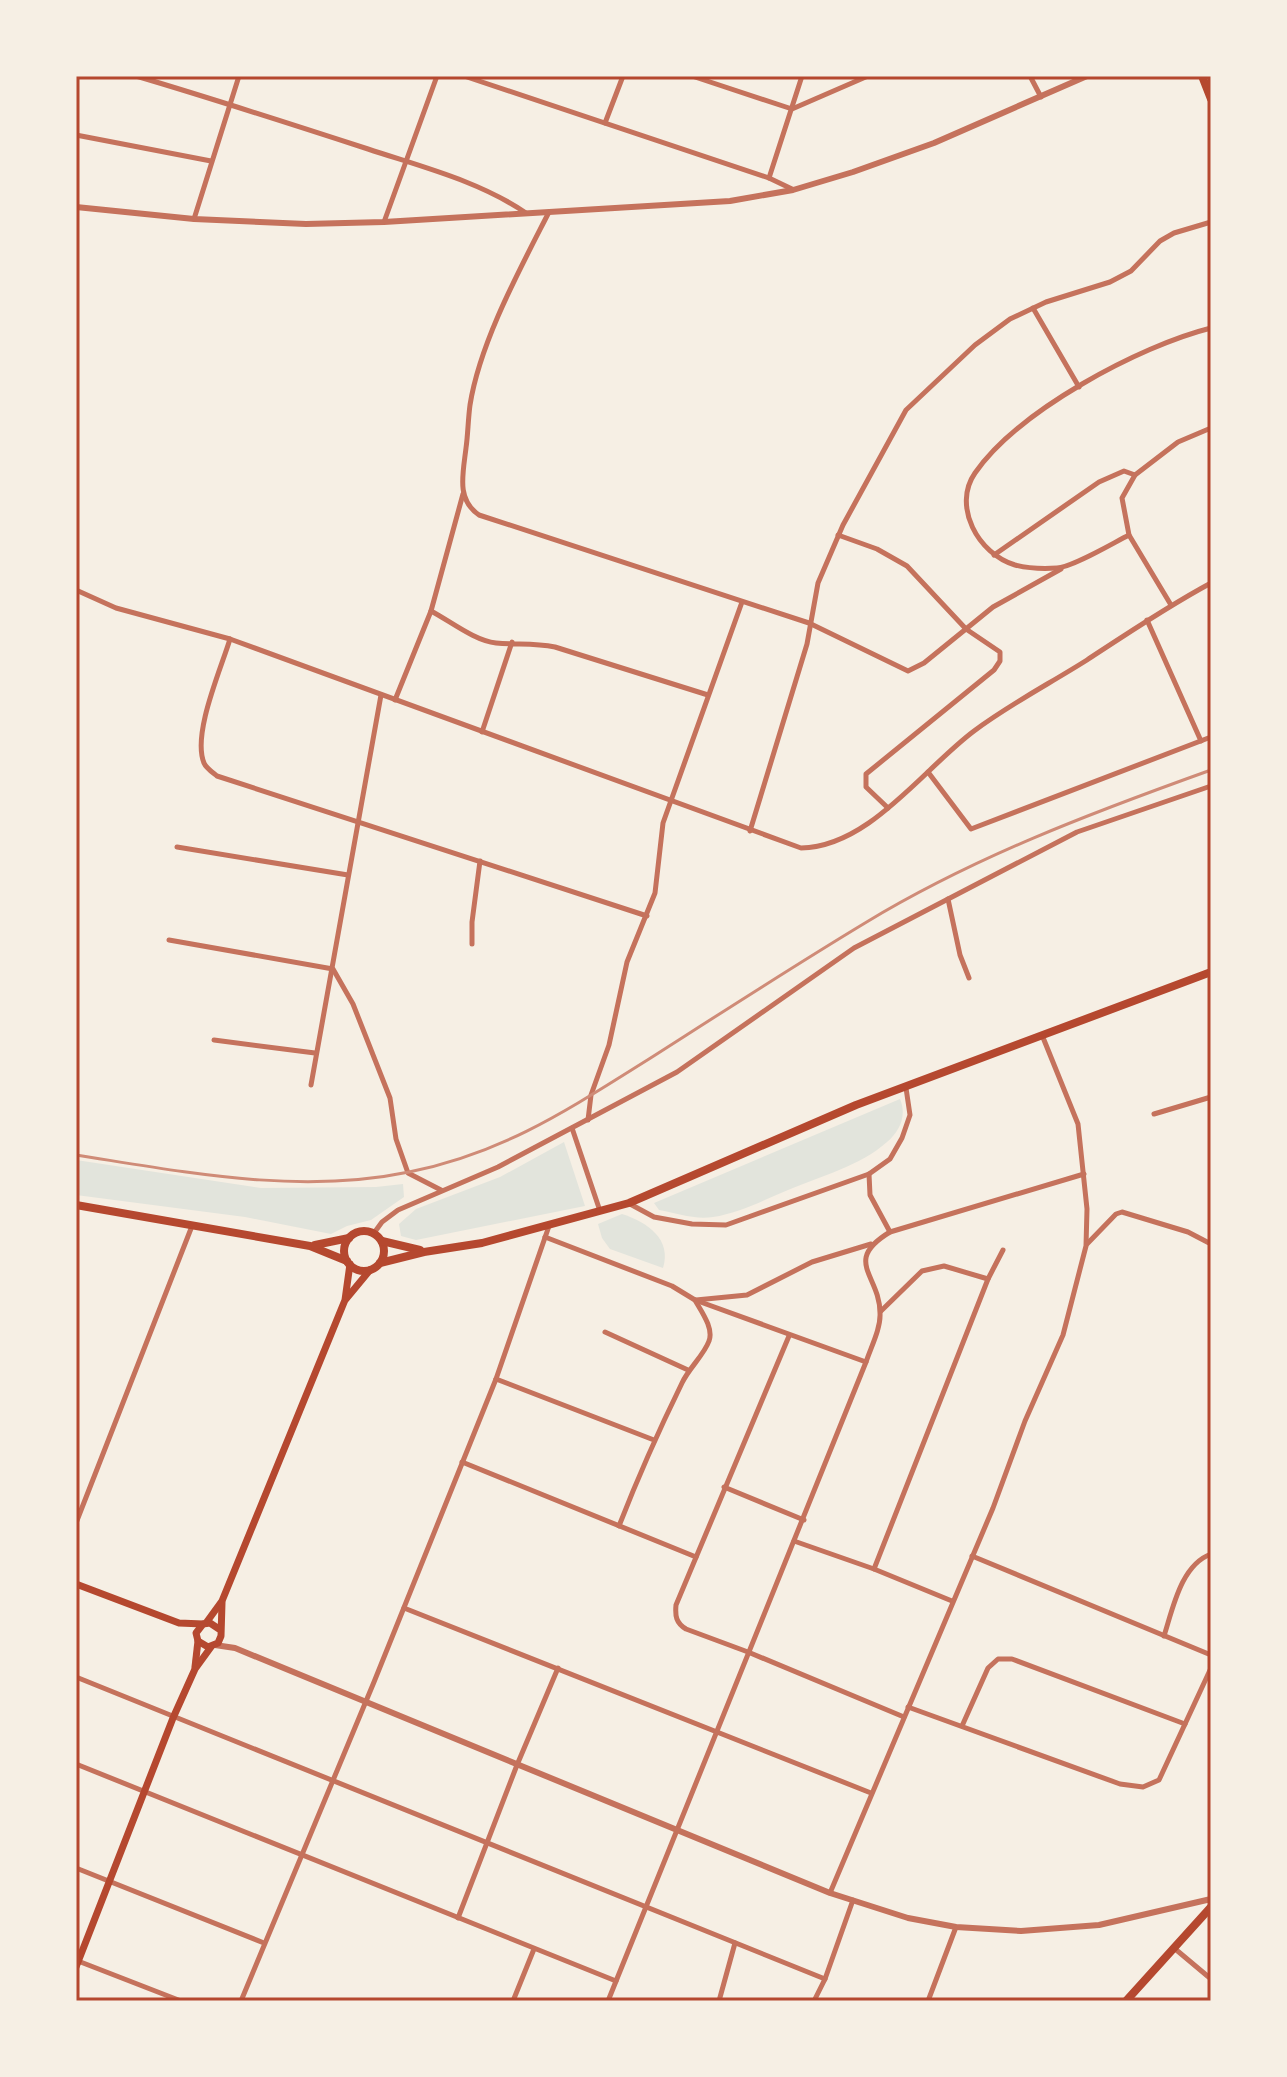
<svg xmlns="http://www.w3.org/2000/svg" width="1287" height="2077" font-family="'Fira Sans Condensed',sans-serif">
<rect width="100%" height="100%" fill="#f6efe4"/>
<g fill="#e2e4dc">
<path d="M900 1099C907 1115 900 1131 887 1142 860 1166 821 1176 788 1190 764 1200 739 1213 713 1217 695 1220 676 1213 659 1210L654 1203Z"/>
<path d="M564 1142 585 1206 416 1240 401 1236 399 1224 416 1209 500 1177Z"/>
<path d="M76 1160 261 1188 376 1187 403 1184 404 1197 371 1220 347 1226 331 1234 245 1217 76 1195Z"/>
<path d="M622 1214C647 1222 672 1239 663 1268L610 1249 602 1238 598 1224Z"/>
</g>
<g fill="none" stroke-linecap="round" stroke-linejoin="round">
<g stroke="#c5725c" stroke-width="5">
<path d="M136 76C214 99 291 124 368 149 422 167 479 181 526 213"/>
<path d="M464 76 769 178 792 189"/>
<path d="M692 76 792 109 868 76"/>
<path d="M1030 76 1041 97"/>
<path d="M605 123 623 76"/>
<path d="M76 135 211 161"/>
<path d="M769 178 802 76"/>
<path d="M549 212C520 269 480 342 470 405 468 420 468 434 466 448 463 474 456 499 479 515L809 623 908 671 924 663 993 607 1061 569"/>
<path d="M194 219 239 76"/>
<path d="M384 222 437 76"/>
<path d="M1033 308 1079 387"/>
<path d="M838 535 877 549 907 566 966 629 1000 652V661L994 670 866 774V787L888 808"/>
<path d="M1129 535C1113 543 1073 567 1057 568 1044 569 1027 568 1015 565 978 554 952 506 975 473 1018 411 1139 346 1211 328"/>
<path d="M994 555 1099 482 1124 471 1135 475"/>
<path d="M76 590 116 608 230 639 801 848C869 847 923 769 974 731 1010 704 1049 684 1087 660 1128 633 1168 606 1211 583"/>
<path d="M1171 605 1129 535 1122 498 1135 475 1178 442 1211 428"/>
<path d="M431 611C450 621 475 641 496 643 517 645 533 643 555 647L708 695"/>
<path d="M1147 620 1201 741"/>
<path d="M230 639C221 669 192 734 204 763 206 768 212 772 217 776L647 916"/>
<path d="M395 700 431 611 463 494"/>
<path d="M482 732 512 642"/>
<path d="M928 772 971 829 1211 737"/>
<path d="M750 831 807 644 818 583 843 525 906 410 975 345 1010 319 1046 302 1110 282 1131 271 1160 241 1174 233 1211 222"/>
<path d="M177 847 348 875"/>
<path d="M948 899 960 955 969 978"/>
<path d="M169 940 333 969 353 1004 390 1098 396 1139 408 1173 441 1190"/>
<path d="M472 944V922L480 861"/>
<path d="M214 1040 315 1053"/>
<path d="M311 1085 381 695"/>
<path d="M1154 1114 1211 1097"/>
<path d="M588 1120 591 1095 609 1045 627 962 655 893 663 823 742 602"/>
<path d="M572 1128 600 1211"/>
<path d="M869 1174 870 1195 890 1232"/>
<path d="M630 1204 654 1217 692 1224 726 1225 869 1174 890 1159 902 1138 910 1115 906 1088"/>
<path d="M374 1233 382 1222 398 1210 498 1167 677 1072 854 948 1077 832 1211 786"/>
<path d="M545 1237 672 1286 695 1300 866 1362"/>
<path d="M1087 1244 1116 1214 1122 1212 1188 1232 1211 1244"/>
<path d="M696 1300 747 1295 812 1262 871 1244"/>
<path d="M881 1311 922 1271 944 1266 988 1279"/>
<path d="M605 1332 688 1370"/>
<path d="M789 1336 676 1605C675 1616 676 1623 686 1629L748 1652 904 1717"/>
<path d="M496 1379 654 1440"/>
<path d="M462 1462 696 1557"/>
<path d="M724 1487 804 1520"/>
<path d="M76 1523 192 1226"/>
<path d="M619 1526C638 1477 659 1430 682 1383 689 1368 704 1355 709 1341 714 1328 701 1311 695 1300"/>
<path d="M794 1541 874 1569 952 1601"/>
<path d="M972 1556 1211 1655"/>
<path d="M874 1569 988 1279 1003 1250"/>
<path d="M404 1608 871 1793"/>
<path d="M1164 1636C1173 1608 1181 1565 1211 1554"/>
<path d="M76 1677 825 1979"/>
<path d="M908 1707 1120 1784 1143 1787 1159 1780 1211 1668"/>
<path d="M962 1726 988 1668 998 1659H1012L1185 1724"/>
<path d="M76 1764 616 1981"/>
<path d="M76 1868 264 1943"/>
<path d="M830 1893 993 1508 1025 1421 1063 1335 1086 1246 1087 1209 1078 1124 1042 1035"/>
<path d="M458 1918 517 1765 558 1668"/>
<path d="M1174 1948 1211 1979"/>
<path d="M78 1961 181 2001"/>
<path d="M241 2001 374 1682 496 1379 549 1226"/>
<path d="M513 2001 534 1949"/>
<path d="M608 2001 866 1362C871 1347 881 1328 880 1313 880 1275 842 1261 890 1232L1084 1174"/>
<path d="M719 2001 735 1943"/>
<path d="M814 2001 825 1979 853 1900"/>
<path d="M928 2001 956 1927"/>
</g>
<g stroke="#c5725c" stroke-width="6">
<path d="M76 207 194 219 306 224 384 222 730 201 793 190 853 172 934 143 1087 76"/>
<path d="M215 1645 235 1648 830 1893 908 1918 956 1927 1021 1931 1099 1925 1211 1899"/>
</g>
<g stroke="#b5482f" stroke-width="7">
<path d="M346 1299 370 1270"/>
<path d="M76 1584 179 1623 203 1624"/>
<path d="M206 1623 222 1601 345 1300 350 1264"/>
<path d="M219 1629 210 1623 203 1624 196 1633 198 1641 208 1647 218 1643 221 1636 222 1603"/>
<path d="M195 1667 198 1641"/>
<path d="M76 1967 173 1718 195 1669 211 1647"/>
</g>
<g stroke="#b5482f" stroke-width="8">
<path d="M1202 76 1211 99"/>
<path d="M76 1205 310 1246 347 1261"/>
<circle cx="364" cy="1251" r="20"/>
<path d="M382 1241 420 1250"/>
<path d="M315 1245 349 1238"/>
<path d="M380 1263 424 1252 482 1243 629 1203 856 1105 1211 972"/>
</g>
<path stroke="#b5482f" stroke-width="8" d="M1126 2001 1211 1907"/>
<path stroke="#cf8b77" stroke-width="3" d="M76 1155C185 1172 299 1195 409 1172 504 1153 569 1109 649 1059 721 1013 792 967 865 923 974 857 1091 813 1211 770"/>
</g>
<rect width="1287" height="2077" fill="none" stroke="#f6efe4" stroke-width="156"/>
<rect x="78" y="78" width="1131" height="1921" fill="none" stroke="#b5482f" stroke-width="3"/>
</svg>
